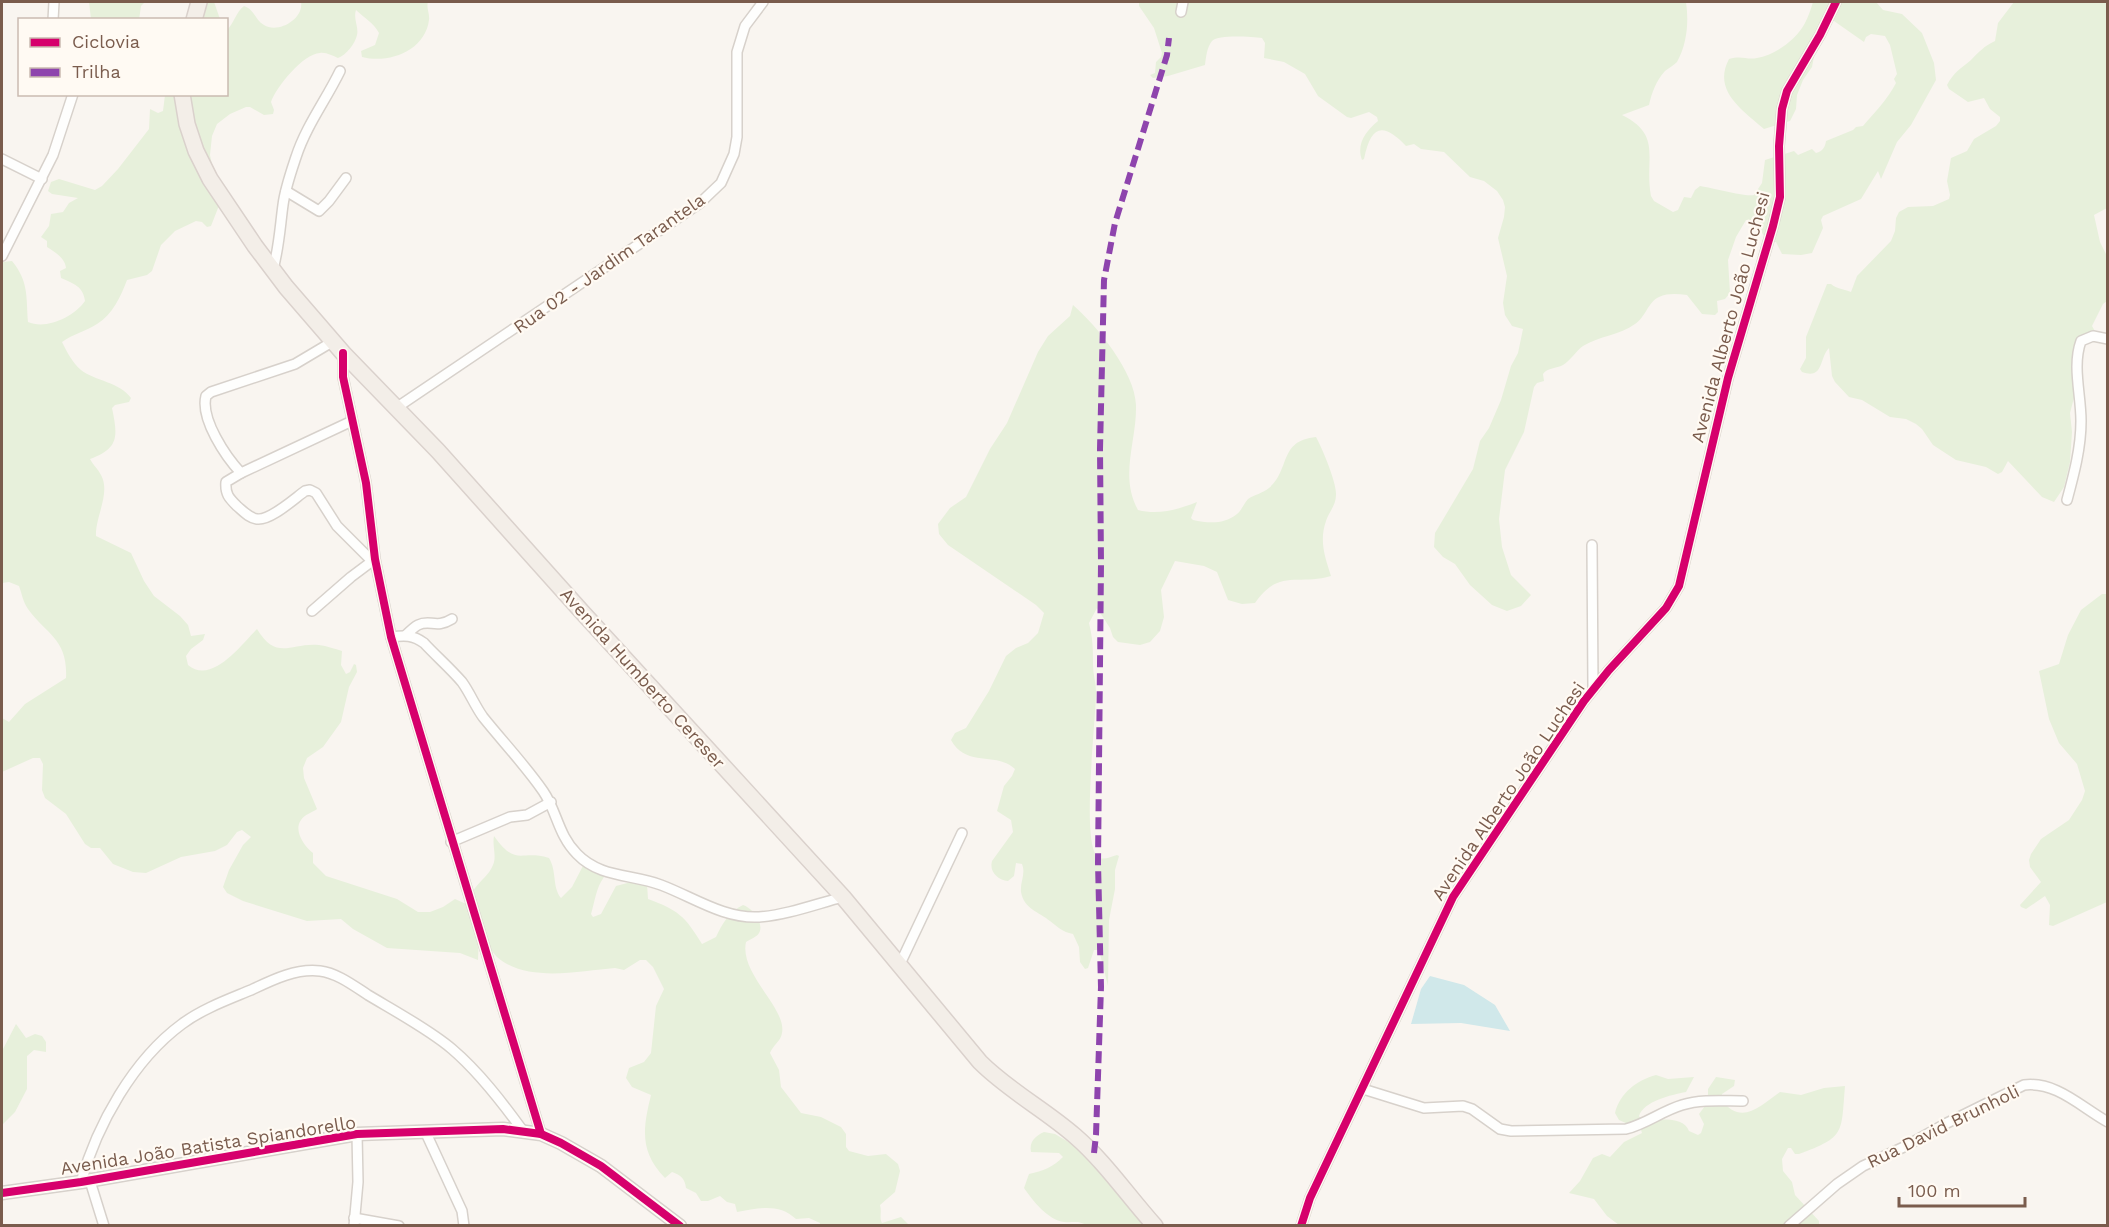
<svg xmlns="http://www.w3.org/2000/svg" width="2109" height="1227" font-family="'Work Sans',sans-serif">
<rect width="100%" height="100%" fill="#f9f5f0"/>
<g fill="#e7f0db">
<path d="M89 2H145L141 6 139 20 91 19Z"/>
<path d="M207 2H214L220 19 187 20 193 9Z"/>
<path d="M301 2H428C426 8 430 14 429 20 425 51 389 64 362 57L361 51 375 45 379 33C373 22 365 19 356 10 353 19 359 27 357 35 355 44 346 55 338 58 333 56 326 52 320 53 303 54 277 86 271 102L274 110 273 114 264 115 250 107H246L230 114 217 124 212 136 210 155 220 203 211 226 207 227 202 222 196 221 175 231 161 245 152 271 147 275 127 280C121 296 113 314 97 324 86 331 73 334 62 342 67 352 72 362 81 370 95 381 120 382 131 398L129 402 115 405 112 408C118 437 119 448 90 459 93 465 98 469 101 475 111 493 95 517 96 536L131 553 144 581 154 596 180 616 188 625 191 636 205 634 203 640 191 649 186 656 188 665C212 685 241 645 257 629 277 662 291 642 319 645 327 646 335 649 342 651L341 665 346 674 350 672 354 664 356 665 357 672 349 687 341 722 323 747 307 758 303 768 304 778 317 809C313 812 304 815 301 820 293 831 305 847 313 853V863L326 876 397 899 418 912H430L443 907 455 899 464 903 468 901C470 897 472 892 475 888 481 880 489 875 493 865 497 856 492 846 494 836 517 868 520 849 549 858 557 871 552 887 561 898L572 887 585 862 592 859 597 862 604 877C596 888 595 901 591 914L593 917 601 914 616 886 635 881 647 884 648 899C678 910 685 916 702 944L716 937C722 924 729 912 743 905 751 907 765 923 759 933 757 937 750 939 746 942 739 974 787 1008 782 1033 781 1041 773 1045 770 1053L779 1070 781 1087 801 1113 821 1117 841 1127 846 1134V1147L849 1151 868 1156 886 1154 898 1164 900 1171 895 1192 880 1205C882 1212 879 1218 882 1223L901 1217 909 1225H820V1223L809 1218 796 1219C779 1203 759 1208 737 1212L735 1204 727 1202 720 1196 708 1201H701L696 1193 686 1188C685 1179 681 1175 672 1172L665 1178C639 1151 643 1128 651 1095L632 1087 626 1078 629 1068 644 1062 651 1053 656 1006 664 989 653 967 646 960H640L624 970 615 968C579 971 526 983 497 957 490 950 488 941 479 936L478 960 460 953 387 948 353 929 341 919 307 921 243 901 227 893 223 887 229 870 243 845 251 837 242 830 237 832 227 845 215 851 181 857 146 873 133 872 113 864 100 848H91L85 844 66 814 45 798 42 790 43 764 40 758H33L2 772V718L9 722 25 704 66 678C68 639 47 635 28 609 23 602 22 594 19 586L9 582 2 583V262L12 261C29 282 26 296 28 322 46 330 74 317 85 301 83 286 74 284 61 278L60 271 66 268C65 258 55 252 47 247V241L41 237 49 226 51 214 63 212 69 203 78 198 52 194 48 191 51 182 59 179 95 190 102 186 118 169 149 129 150 109 158 113 163 111 165 95 226 94 227 30C234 23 236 12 244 6 255 10 255 20 264 25 278 34 304 19 301 2Z"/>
<path d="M1139 2H1686C1689 22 1687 44 1677 62 1674 65 1669 68 1665 71 1656 81 1652 92 1649 105L1622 115C1663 135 1644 159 1651 196L1654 201 1673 212 1678 210 1684 197 1691 198 1695 190 1700 186C1714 188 1744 197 1754 195L1762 183 1765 160 1794 151 1798 155 1812 149 1816 153C1823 151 1825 147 1826 141L1853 130 1856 127 1863 126C1875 112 1887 100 1896 83L1894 79 1897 74 1890 45 1885 36 1871 34 1866 37 1864 42 1834 21 1820 25 1812 67 1803 80 1797 95 1796 109 1790 121 1764 129C1743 110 1712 91 1729 59 1742 55 1746 60 1757 58 1775 55 1796 40 1805 23 1808 17 1811 9 1813 2H1876L1883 10 1902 14 1922 33 1934 63 1936 80 1911 125 1897 142 1881 179 1878 171 1861 199 1823 216 1821 220 1823 228 1812 253 1801 255 1782 254 1776 242H1767C1762 234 1758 219 1746 220L1736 237 1728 260 1730 293 1725 299 1717 301 1718 312 1715 315 1702 314 1687 295C1677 294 1668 293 1659 297 1648 302 1645 318 1635 324 1620 335 1599 336 1583 346 1576 351 1570 361 1563 365 1556 369 1548 367 1543 374L1544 381 1537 383 1534 387 1524 432 1505 470 1499 519 1502 547 1511 575 1531 595 1521 606 1507 611 1492 605 1470 585 1455 564 1443 557 1434 547 1435 533 1473 469 1480 441 1489 428 1501 400 1511 366 1518 353 1523 329 1512 326 1505 315 1503 303 1507 276 1498 238 1504 217 1505 207 1503 200 1497 191 1484 181 1470 177 1444 152 1421 149 1414 144 1406 146C1383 122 1371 125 1364 159L1362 160C1356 144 1366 131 1378 121L1377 117 1369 112 1351 118 1347 117 1318 96 1305 74 1284 62 1264 58 1265 43 1262 38C1252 37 1219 34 1212 41 1207 47 1206 57 1205 65L1168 76 1153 78 1150 75 1155 73 1156 62 1161 57 1162 53 1154 28 1139 6Z"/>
<path d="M2014 2H2107V208L2094 215 2100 242 2107 256V301L2103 304 2092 326 2096 333 2086 339 2081 349 2082 367 2070 413 2072 432 2070 462 2064 487 2054 502 2042 497 2008 461 2002 472 1998 474 1986 467 1956 460 1933 445 1922 429 1916 424 1906 419 1890 417 1862 400 1849 397 1835 382 1832 376 1829 348C1819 358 1824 380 1802 372L1800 369 1806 358V337L1827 284H1831C1837 289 1844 289 1851 292L1857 276 1891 241 1895 231 1896 218 1899 212 1908 207 1933 206 1949 199 1950 195 1947 181 1951 158 1967 151 1974 139 1996 126 2000 121V117L1990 109 1984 98 1968 102 1949 89 1947 85C1954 72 1960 69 1971 60 1979 52 1984 46 1995 41L1998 23Z"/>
<path d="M1073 305C1097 326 1135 372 1136 405 1137 441 1119 476 1138 510 1158 515 1177 510 1197 502L1191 518 1193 520C1208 523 1223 525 1237 514 1242 510 1244 503 1248 499 1254 495 1263 493 1269 488 1291 469 1278 441 1316 437 1322 448 1337 483 1336 495 1336 505 1329 512 1326 521 1319 541 1325 557 1331 576 1298 586 1279 568 1255 603L1242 604 1228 600 1217 572 1204 566 1175 561 1161 590 1164 617 1160 631 1150 642 1140 645 1118 642 1113 637 1110 628 1097 608 1089 623C1093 640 1093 648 1093 665 1093 674 1096 683 1096 692 1096 721 1082 835 1096 855 1101 862 1110 857 1117 855L1119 856 1115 870V889L1109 920 1108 986 1099 950H1094L1088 968 1085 969 1080 962 1079 947 1073 934C1062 932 1058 927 1050 921 1039 912 1024 909 1021 892 1020 882 1026 874 1022 864L1016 863 1014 876 1008 881C998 880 989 872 992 861L1013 832 1011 820 997 811 1004 786 1012 776 1015 769C996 751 966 768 951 740L955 733 966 728 989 691 1006 656 1016 648 1028 643 1038 633 1044 613 1036 605 948 545 939 534 938 524 950 508 966 497 990 449 1007 423 1038 352 1048 336 1070 316Z"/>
<path d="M2102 594H2108L2107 902 2053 926 2049 925 2050 905 2045 896 2026 909 2021 907 2020 905 2041 882 2030 867 2029 860 2031 854 2041 839 2069 820 2082 800 2085 791 2077 764 2059 743 2049 719 2039 671 2059 664 2068 635 2081 610Z"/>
<path d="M16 1024 26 1038 35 1034 42 1036 46 1042V1052L34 1050 27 1056V1089L15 1112 2 1125V1051Z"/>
<path d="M1656 1075 1668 1079 1694 1077 1686 1092C1671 1095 1644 1101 1639 1116L1642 1121C1657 1120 1683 1115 1689 1131L1698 1135 1701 1133 1704 1124 1699 1114 1708 1102V1089L1716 1077 1735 1080 1734 1086 1722 1094 1721 1099C1741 1127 1760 1106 1780 1092L1801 1095 1824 1088 1845 1086C1841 1133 1846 1137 1799 1154H1795L1791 1148H1788L1782 1159 1783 1171 1792 1182 1795 1195 1819 1221V1225H1619L1607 1216 1594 1199 1569 1193 1580 1181 1593 1158 1602 1154 1610 1157 1624 1142 1642 1133 1641 1130 1619 1120 1615 1113C1620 1093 1637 1080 1656 1075Z"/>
<path d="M1044 1132 1055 1134 1082 1150 1153 1225 1087 1226C1079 1220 1073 1223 1064 1222 1048 1220 1033 1201 1024 1188L1029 1174C1043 1171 1053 1167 1063 1157L1059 1153 1031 1152C1029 1142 1035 1136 1044 1132Z"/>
</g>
<path fill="#d0e8ea" d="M1430 976 1464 985 1495 1005 1510 1031 1461 1023 1411 1024 1421 989Z"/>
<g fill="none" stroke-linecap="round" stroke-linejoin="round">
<g stroke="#d7d1cb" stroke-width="12">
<g id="minor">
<path d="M1181 12 1183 2"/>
<path d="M53 20 54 2"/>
<path d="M2 159 42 179"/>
<path d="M286 191 319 211 329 201 346 178"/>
<path d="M2 256 53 155 73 94"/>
<path d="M273 269C279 248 280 227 283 205 285 189 291 172 296 157 306 126 326 100 340 71"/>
<path d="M332 342 295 364 211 392 206 396C200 419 226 457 241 473L352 421"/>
<path d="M343 353V377L366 483 375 559 391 637 541 1134"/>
<path d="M396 408 700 203 721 183 734 154 737 137V52L745 26 763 2"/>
<path d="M241 473 226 482C225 494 229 498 237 506 243 511 249 518 257 519 270 521 294 499 305 491L310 490 316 493 337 526 372 561"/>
<path d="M2067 500C2074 474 2081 448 2081 421 2081 394 2072 366 2081 341L2093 336 2108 339"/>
<path d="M1592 545 1593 688"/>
<path d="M312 611 351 577 375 559"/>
<path d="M406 635C409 632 414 627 418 625 430 619 436 629 452 619"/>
<path d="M391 637C405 635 413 635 424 643 436 656 450 668 462 682 470 693 475 706 483 717 503 742 525 765 543 791 557 811 558 835 577 854 600 878 632 874 661 885 693 897 724 919 759 917 787 915 816 904 843 897"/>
<path d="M451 842 510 817 527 815 551 802"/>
<path d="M900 964 962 833"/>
<path d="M1363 1089 1424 1108 1463 1106 1472 1109 1500 1129 1511 1131 1626 1129C1646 1124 1662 1111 1682 1105 1701 1099 1723 1101 1743 1101"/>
<path d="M425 1131 462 1211 464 1226"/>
<path d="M90 1181 104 1226"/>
<path d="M81 1182C97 1125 133 1060 182 1024 202 1009 227 1000 251 990 272 980 296 968 320 971 337 973 354 986 368 995 393 1010 430 1030 452 1049 479 1072 502 1102 523 1131"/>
<path d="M354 1218 399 1226"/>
<path d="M354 1226 358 1182 357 1134"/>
<path d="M1301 1226 1310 1198 1453 897 1584 701 1609 670 1666 608 1679 586 1728 378 1773 226 1780 197 1779 146 1782 109 1787 91 1820 35 1836 2"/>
<path d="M1789 1226 1837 1184 1863 1166 1906 1146 1947 1123 2024 1085C2056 1081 2081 1107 2108 1122"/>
</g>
</g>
<g stroke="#d7d1cb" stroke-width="15">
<path id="tertiary" d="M2 1193 81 1182 357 1134 503 1129 541 1134 561 1143 601 1166 680 1226"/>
</g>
<g stroke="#dad1cc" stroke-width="18">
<g id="primary">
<path d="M194 20 199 2"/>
<path d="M182 94 187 124 196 151 210 179 255 246 286 287 343 353 438 451 583 613 843 897 980 1062C1009 1091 1044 1109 1075 1136 1105 1162 1128 1196 1155 1226"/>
</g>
</g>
<use href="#minor" stroke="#fefefd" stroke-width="9"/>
<use href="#tertiary" stroke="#fefefd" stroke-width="12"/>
<use href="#primary" stroke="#f3eee8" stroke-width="15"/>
<path stroke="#8e44ad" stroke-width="6" stroke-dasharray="12 6" stroke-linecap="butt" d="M1094 1153 1096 1135 1101 987 1098 863 1101 564 1100 449 1104 280 1115 223 1167 55 1169 38"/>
<g stroke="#fffaf3" stroke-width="11">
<g id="cycleway">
<path d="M343 353V377L366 483 375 559 391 637 541 1134"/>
<path d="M2 1193 81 1182 357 1134 503 1129 541 1134 561 1143 601 1166 680 1226"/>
<path d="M1301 1226 1310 1198 1453 897 1584 701 1609 670 1666 608 1679 586 1728 378 1773 226 1780 197 1779 146 1782 109 1787 91 1820 35 1836 2"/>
</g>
</g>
<use href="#cycleway" stroke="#d6006c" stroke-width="8"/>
</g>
<g text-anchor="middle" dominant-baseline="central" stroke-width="4.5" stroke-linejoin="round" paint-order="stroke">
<g font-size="18" fill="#7a5c4d" stroke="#fffaf3">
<text transform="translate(609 263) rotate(-35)">Rua 02 - Jardim Tarantela</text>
<text transform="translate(1730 317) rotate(-75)">Avenida Alberto João Luchesi</text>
<text transform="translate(643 678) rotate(48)">Avenida Humberto Cereser</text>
<text transform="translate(1508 791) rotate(-56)">Avenida Alberto João Luchesi</text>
<text transform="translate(1943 1126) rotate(-26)">Rua David Brunholi</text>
<text transform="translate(208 1145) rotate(-9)">Avenida João Batista Spiandorello</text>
</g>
</g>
<rect width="2109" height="1227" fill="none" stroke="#7a5c4d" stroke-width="6"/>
<rect x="18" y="18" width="210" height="78" fill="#fffaf3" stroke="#cabbb1" stroke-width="1.5"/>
<rect x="30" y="38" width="30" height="9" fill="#d6006c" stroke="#cabbb1" stroke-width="1.5"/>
<text x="72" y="48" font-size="18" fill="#7a5c4d">Ciclovia</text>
<rect x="30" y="68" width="30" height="9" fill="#8e44ad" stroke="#cabbb1" stroke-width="1.5"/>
<text x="72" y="78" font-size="18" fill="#7a5c4d">Trilha</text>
<path d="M1899 1197v9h126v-9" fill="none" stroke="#7a5c4d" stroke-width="3"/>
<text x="1908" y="1197" font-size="18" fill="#7a5c4d" stroke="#fffaf3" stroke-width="4.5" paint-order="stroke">100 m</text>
</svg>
